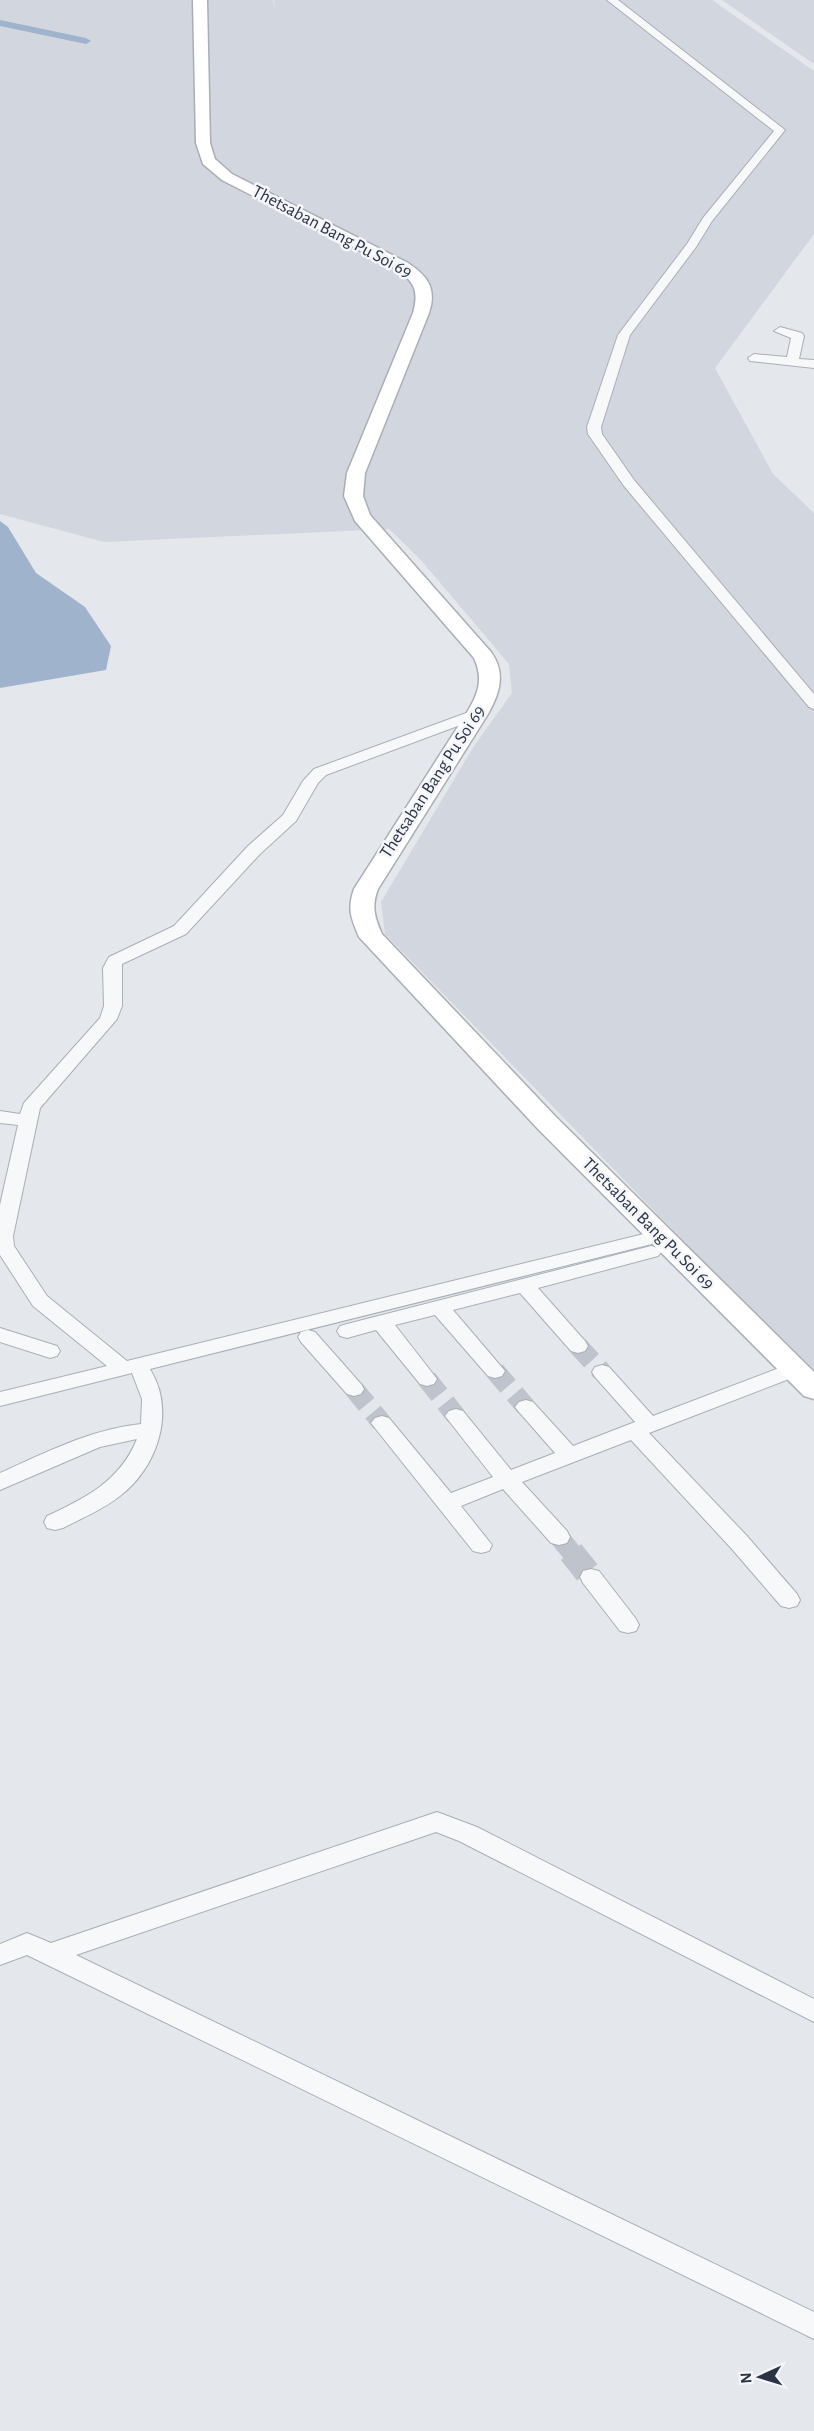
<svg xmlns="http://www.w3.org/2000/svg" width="814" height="2431" font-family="'Alegreya Sans',sans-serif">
<rect width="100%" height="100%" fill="#e4e7ec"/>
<g fill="#d2d6de">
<path d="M0 0H273L275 11 274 0H712L814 71V234L715 368 773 474 814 513V1375L385 934 381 902 474 746 512 693 509 664 420 559 389 529 104 542 0 514Z"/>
<path d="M722 0H814V64Z"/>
</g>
<path fill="#9fb4cc" d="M0 521 8 527 36 573 85 607 111 646 106 670 0 688Z"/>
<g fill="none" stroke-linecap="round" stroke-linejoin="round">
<path fill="#9fb4cc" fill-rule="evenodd" d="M0 20 86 38 91 41 86 44 0 26Z"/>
<g stroke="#bfc3cb" stroke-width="20" stroke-dasharray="20 10" stroke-linecap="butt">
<path d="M578 1346 602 1372"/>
<path d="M495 1371 526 1407"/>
<path d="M427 1379 456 1416"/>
<path d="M354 1389 382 1423"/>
<path d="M559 1537 572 1553"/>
</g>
<path stroke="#bfc3cb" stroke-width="26" stroke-dasharray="26 13" stroke-linecap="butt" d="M571 1552 591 1577"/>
<g stroke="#a9aeb7" stroke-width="2">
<g id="street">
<path d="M607 0H618L785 130 712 221 696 247 630 335 601 427 602 434 634 480 814 694V709L809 707 624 486 588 434 587 427 618 335 687 244 703 218 774 131Z"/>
<path d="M780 327 802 333 804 336 799 359 814 360V368L750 361 748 358 754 354 787 357 791 338 774 331Z"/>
<path d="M477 709 482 711 485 714 482 717 326 775 318 783 296 821 260 854 186 934 122 964V1006L117 1019 40 1108 13 1236 14 1246 47 1296 127 1361 660 1230 667 1232 670 1236 667 1240 660 1242 150 1369C176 1411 158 1467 120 1496 102 1510 82 1518 63 1528L55 1530 47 1528 44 1522 47 1516C86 1498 120 1481 137 1439L100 1447 0 1490V1473C45 1453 91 1429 141 1424L142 1399 132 1373 0 1406V1392L107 1366 33 1306 0 1255V1205L18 1125 0 1123V1111L20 1114 24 1103 100 1018 104 1006 103 968 109 957 174 926 248 846 283 815 303 781 314 769Z"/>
<path d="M651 1246 658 1248 661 1252 658 1256 538 1288 585 1341 588 1346 585 1351 578 1353 571 1351 520 1293 453 1310 505 1371 502 1376 495 1378 488 1376 435 1315 395 1325 437 1379 434 1384 427 1386 420 1384 376 1330 347 1338 340 1336 337 1331 340 1326 347 1324Z"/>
<path d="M0 1328 57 1346 60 1351 57 1356 50 1358 0 1342Z"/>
<path d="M308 1330 315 1332 361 1384 364 1389 361 1394 354 1396 347 1394 301 1342 298 1337 301 1332Z"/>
<path d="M795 1362 802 1364 805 1369 802 1374 649 1433 747 1536 797 1594 800 1600 797 1606 789 1608 781 1606 731 1548 631 1440 522 1482 567 1531 570 1537 567 1543 559 1545 551 1543 503 1489 461 1506 492 1545 489 1551 481 1553 473 1551 371 1423 375 1418 382 1416 389 1418 451 1493 493 1477 449 1421 445 1416 449 1411 456 1409 463 1411 511 1470 555 1453 519 1412 515 1407 519 1402 526 1400 533 1402 573 1446 635 1422 595 1377 592 1372 595 1367 602 1365 609 1367 653 1416Z"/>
<path d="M591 1569 599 1571 636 1619 639 1625 636 1631 628 1633 620 1631 583 1583 580 1577 583 1571Z"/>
<path d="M437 1812 477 1827 814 1999V2022L459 1841 436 1832 76 1955 814 2312V2339L27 1955 0 1965V1944L27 1933 51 1943Z"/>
</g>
</g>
<g stroke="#a9aeb7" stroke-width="3">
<path id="secondary" d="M193 0H207L210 143 215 159 232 174 408 263C428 276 437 289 429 313L365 473 363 496 370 515 491 652C506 673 500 693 488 714L378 889C371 907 375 918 382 934L556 1117 814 1372V1399L804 1396 538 1129 359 937C351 918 347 909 354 889L466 714C478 695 484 679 474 658L355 521 344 496 347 473 413 313C419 291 415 282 396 269L222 180 203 164 196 143Z"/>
</g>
<use href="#street" fill="#f7f8fa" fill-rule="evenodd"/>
<use href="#secondary" fill="#fff" fill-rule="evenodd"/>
</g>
<g text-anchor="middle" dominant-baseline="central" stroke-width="5" stroke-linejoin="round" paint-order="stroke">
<g font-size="18" fill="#2b3445" stroke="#f4f6f9">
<text transform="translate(332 232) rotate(28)">Thetsaban Bang Pu Soi 69</text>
<text transform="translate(433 782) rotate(-57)">Thetsaban Bang Pu Soi 69</text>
<text transform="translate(648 1224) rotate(45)">Thetsaban Bang Pu Soi 69</text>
</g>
</g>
<g transform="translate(760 2377) rotate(266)" stroke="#f4f6f9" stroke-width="4.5" paint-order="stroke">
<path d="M0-4.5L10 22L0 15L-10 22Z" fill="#2b3445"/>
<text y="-9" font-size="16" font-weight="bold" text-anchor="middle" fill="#2b3445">N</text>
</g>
</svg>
